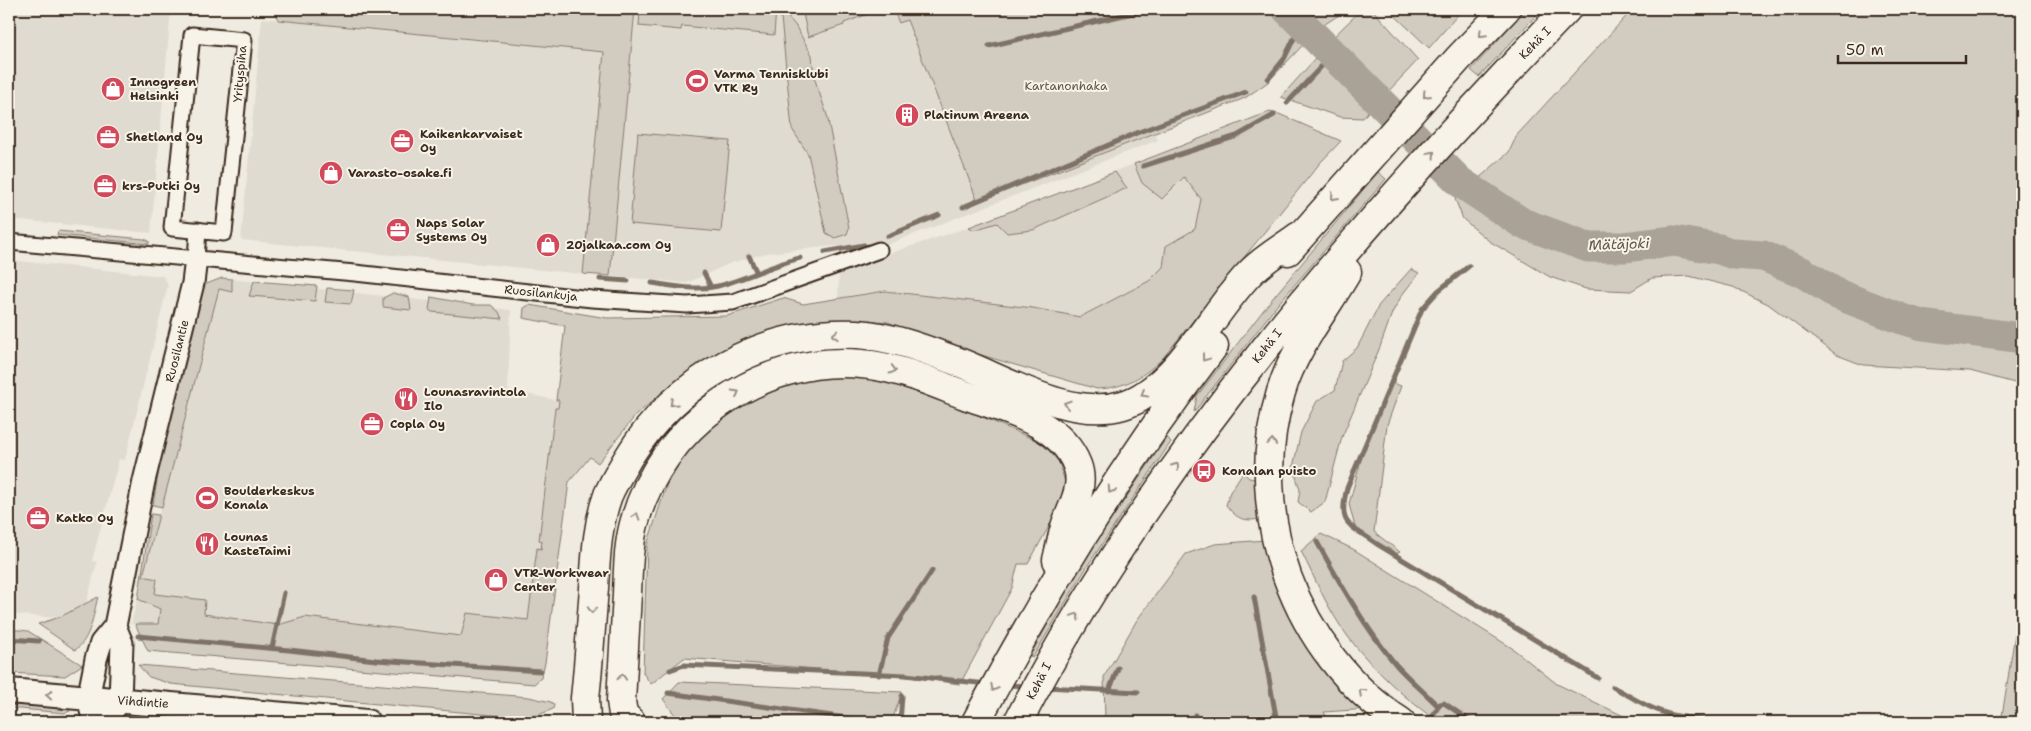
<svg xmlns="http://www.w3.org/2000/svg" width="2031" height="731" font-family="'Shantell Sans',sans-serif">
<rect width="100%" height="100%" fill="#efebe0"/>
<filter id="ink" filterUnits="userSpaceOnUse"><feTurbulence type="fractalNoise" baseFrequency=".02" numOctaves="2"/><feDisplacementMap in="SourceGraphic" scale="10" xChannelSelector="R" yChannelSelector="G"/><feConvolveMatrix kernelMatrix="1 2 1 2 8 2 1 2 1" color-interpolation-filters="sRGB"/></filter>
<g filter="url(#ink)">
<g fill="#e0dbd0">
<path d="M9 9 171 10 151 233 9 219Z"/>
<path d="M635 9H1107L1158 140 876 249 834 246 767 253 731 263 687 283 610 276Z"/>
<path d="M262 18 604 52 583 274 241 240Z"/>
<path d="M1134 164 1142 183 1163 199 1184 177 1201 199 1195 229 1166 246 1163 267 1149 281 1080 317 1033 308 885 291 838 298 839 270 969 227Z"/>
<path d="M9 260 163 276 168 285 125 460 119 459 92 561 97 562 82 620 9 614Z"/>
<path d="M220 278 511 310 508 390 569 403 543 628 498 657 131 624 178 440 207 286Z"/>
</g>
<g fill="#d1cbc0" stroke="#867a6f">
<path d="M276 9H635L610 276 583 274 604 52 278 20Z"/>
<path d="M640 9H776L774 35 682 26 681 30 639 26Z"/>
<path d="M802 9H881L844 23V25L808 37Z"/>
<path d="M893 9H1348L1319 28 1268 82 1245 98 985 199 977 200 907 20 899 23Z"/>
<path d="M1362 9H1372L1418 60 1384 96 1327 43Z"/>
<path d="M1388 9H1463L1429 48Z"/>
<path d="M1526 9H1542L1479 77 1471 70Z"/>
<path d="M1633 9H2022V385L1970 371 1863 365 1837 355 1768 304 1733 287 1689 276 1652 278 1631 291 1586 289 1550 277 1489 241 1463 219 1455 199 1509 152 1517 135Z"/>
<path d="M786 15 795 25 812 55 814 77 827 115 849 228 847 234 835 238 826 233 808 154 792 129 781 18 778 16Z"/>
<path d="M1315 59 1371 108 1363 118 1340 117 1281 97Z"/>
<path d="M1269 112 1279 114 1341 141 1320 163 1163 358C1143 377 1125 388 1097 389L947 345 888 322 863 320 789 327 730 346 677 380 636 415 598 463 590 457 569 482 545 663 541 678 534 684 148 651 135 624H158L160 609 138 599 151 514 159 515 143 576 157 579 155 594 205 600 204 614 278 625 305 617 461 636 467 613 528 620 537 548 541 549 542 541 539 540 555 408H558L559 400H556L565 326 523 318 524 308 529 305 607 318 727 316 783 298 803 304 885 291 1033 308 1080 317 1149 281 1163 267 1166 246 1195 229 1201 199 1184 177 1162 199 1142 183 1134 164Z"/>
<path d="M638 133 730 141 721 232 630 224Z"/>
<path d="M1115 172 1127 188 1033 230 1007 233 997 223 974 230 969 227Z"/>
<path d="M1378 172 1386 179 1278 304 1194 412 1197 396 1272 299Z"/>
<path d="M58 231 144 239 149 241V244L57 235Z"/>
<path d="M1411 269 1419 273 1402 295 1392 313 1380 347 1342 437 1325 502 1311 512 1298 502 1300 490 1293 467 1301 432 1317 401 1335 390 1342 361 1357 348 1379 305Z"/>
<path d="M222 278 232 279V292L219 289 162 507 153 505 162 450 204 285Z"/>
<path d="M254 281 317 286 315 301 249 296Z"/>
<path d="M327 288 354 290 351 304 325 302Z"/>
<path d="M393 293 409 297 411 310 383 307V298Z"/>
<path d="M431 297 473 305H491L499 312 502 319 432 312 429 310Z"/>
<path d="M826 375 882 379 946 401 1042 443 1059 462 1065 482 1057 512 1028 564H1018L1012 588 960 684 901 676 684 658 651 684 643 673 647 545 668 481 689 450 718 419 770 386Z"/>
<path d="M1390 382 1401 386 1387 425 1374 532 1400 552 1393 555 1355 527 1349 504 1361 460Z"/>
<path d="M1167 437 1171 442 1088 565 1033 657 1030 656 1081 564Z"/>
<path d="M1243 472 1249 478 1255 479 1259 490 1260 519C1243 522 1236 518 1226 505L1230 492Z"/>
<path d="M1321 534 1353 549 1512 648 1557 684 1636 722H1439C1406 700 1374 670 1349 638 1329 612 1316 581 1301 551Z"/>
<path d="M1265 540 1369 709 1324 712 1329 722H1105L1104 677 1137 620 1186 554 1215 544Z"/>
<path d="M2022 590V722H2001Z"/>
<path d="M98 597C93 615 91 639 75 650L38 624 60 617Z"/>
<path d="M9 629 28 631 82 665 65 676 9 673Z"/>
<path d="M138 665 529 697 551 702 554 705 553 709 536 716 512 717 171 684 149 677Z"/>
<path d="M679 682 902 692 894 715 889 722H715L678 719 663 699Z"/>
<path d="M9 703 69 708 70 711 65 713 9 708Z"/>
<path d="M130 713 237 722H137L130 717Z"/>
</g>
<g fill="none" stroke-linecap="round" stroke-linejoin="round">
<g stroke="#7e7266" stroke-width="5">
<path d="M989 46 1150 9"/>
<path d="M1268 79 1284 59 1301 24"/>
<path d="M1287 103 1332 55"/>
<path d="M1143 166 1237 136 1274 115"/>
<path d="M963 207 1139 132 1246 92"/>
<path d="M888 236 939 215"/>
<path d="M825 252 864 245"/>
<path d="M749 256 756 271"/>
<path d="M1469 266 1438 291 1422 309 1347 488C1337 527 1350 524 1377 544L1598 678"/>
<path d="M704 273 711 287"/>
<path d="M600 279 628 281"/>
<path d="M652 283C673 286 696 291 718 286 746 279 772 265 800 258"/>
<path d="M1317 542C1341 585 1365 628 1397 666 1410 680 1425 693 1438 706"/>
<path d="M1254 597 1277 722"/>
<path d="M138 636 289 650 376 660 541 671"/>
<path d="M9 639 39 641"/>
<path d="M272 648 284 593"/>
<path d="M670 670 684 665 905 675 987 684"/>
<path d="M879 675 888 638 932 571"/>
<path d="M1006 685 1027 686"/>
<path d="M1046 687 1138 692"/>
<path d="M1613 687C1632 697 1651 710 1672 715 1701 721 1731 721 1760 722"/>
<path d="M1109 691 1118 668"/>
<path d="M668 693 875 722"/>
<path d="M1195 715 1196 722"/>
<path d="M1430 720 1440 704 1444 703 1472 722"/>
<path d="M900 722 902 696"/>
</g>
<path stroke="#aaa296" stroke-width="31" d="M1287 9 1460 182 1522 223 1588 247H1624L1674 241 1719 249 1733 254 1763 256 1802 272 1837 294 1902 319 1922 325 2022 338"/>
<g stroke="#3b2a1e" stroke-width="19">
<g id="street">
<path d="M192 35 244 40 224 233 172 228Z"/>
<path d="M9 242 355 273 592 299 687 305 733 302 879 250"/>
<path d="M196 259 198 230"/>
</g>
</g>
<g stroke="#3b2a1e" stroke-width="25">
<g id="secondary">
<path d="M94 722 88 699 96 659 101 643 115 626 144 481 193 283 196 259"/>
<path d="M105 722 120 701 122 643 115 626"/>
</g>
</g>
<g stroke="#3b2a1e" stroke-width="28">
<path id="primary" d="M9 691 367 722"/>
</g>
<g stroke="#3b2a1e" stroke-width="31">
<g id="highway">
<path d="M1288 251 1458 59 1506 9"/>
<path d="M1347 272C1324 312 1294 348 1281 392 1244 513 1295 654 1401 722"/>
<path d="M586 722 585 698C589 662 591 625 594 588 596 556 597 525 608 495 613 483 621 470 628 458 676 380 764 329 857 334 888 336 919 347 948 358 1000 376 1067 421 1123 405 1175 390 1212 312 1249 274 1263 259 1283 248 1299 236"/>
<path d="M631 722 623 714 621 701C623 666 625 630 627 594 628 571 628 546 634 524 660 426 760 354 862 364 898 367 931 382 965 395 1004 409 1061 422 1077 465 1085 486 1073 505 1066 524 1062 536 1060 548 1057 560"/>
<path d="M976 722C1046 590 1123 465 1214 346"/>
<path d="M1018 722C1156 454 1360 226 1567 9"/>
</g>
</g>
<use href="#street" stroke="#f7f3e8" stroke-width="15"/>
<use href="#secondary" stroke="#f7f3e8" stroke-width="21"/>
<use href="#primary" stroke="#f7f3e8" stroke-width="24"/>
<use href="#highway" stroke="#f7f3e8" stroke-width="28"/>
</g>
<defs><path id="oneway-chevron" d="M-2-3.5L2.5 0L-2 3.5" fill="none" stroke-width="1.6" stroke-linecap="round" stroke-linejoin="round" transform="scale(1.25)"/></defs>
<g stroke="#998e83">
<use href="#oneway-chevron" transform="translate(1482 34) rotate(134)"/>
<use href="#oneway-chevron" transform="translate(1426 95) rotate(132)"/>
<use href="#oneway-chevron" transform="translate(1432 154) rotate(-48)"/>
<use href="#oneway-chevron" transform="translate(1334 197) rotate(132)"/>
<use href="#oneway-chevron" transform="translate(835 335) rotate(177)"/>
<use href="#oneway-chevron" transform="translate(1205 358) rotate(127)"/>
<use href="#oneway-chevron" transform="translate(893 370) rotate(15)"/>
<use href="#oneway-chevron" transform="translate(736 393) rotate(-30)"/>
<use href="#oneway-chevron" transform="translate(1144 394) rotate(149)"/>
<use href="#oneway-chevron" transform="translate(673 403) rotate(137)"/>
<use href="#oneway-chevron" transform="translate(1067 404) rotate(-162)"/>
<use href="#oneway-chevron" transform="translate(1272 442) rotate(-85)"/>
<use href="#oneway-chevron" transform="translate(1176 466) rotate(-54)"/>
<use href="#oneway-chevron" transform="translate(1111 490) rotate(123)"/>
<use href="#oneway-chevron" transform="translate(636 516) rotate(-72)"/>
<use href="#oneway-chevron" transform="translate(592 610) rotate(94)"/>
<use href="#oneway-chevron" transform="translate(1076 616) rotate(-59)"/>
<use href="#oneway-chevron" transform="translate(622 677) rotate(-87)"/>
<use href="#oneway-chevron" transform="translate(994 688) rotate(118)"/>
<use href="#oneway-chevron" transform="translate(1362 692) rotate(-137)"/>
<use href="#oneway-chevron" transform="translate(49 695) rotate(-175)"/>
</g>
</g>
<defs>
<g id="stadium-disc" transform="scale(1.25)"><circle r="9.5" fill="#d1495b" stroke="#f7f3e8"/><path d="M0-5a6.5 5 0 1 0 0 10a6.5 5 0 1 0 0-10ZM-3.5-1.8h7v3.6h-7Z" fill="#fff"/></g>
<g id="shop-disc" transform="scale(1.25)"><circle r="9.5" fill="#d1495b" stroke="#f7f3e8"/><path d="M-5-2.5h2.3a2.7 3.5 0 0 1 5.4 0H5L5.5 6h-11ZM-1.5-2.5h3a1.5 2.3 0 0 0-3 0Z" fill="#fff"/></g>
<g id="building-disc" transform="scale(1.25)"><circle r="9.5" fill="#d1495b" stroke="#f7f3e8"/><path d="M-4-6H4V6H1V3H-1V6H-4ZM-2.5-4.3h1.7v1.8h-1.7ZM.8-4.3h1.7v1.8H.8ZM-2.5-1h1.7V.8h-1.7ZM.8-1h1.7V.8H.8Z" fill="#fff"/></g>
<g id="office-disc" transform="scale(1.25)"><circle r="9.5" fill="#d1495b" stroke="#f7f3e8"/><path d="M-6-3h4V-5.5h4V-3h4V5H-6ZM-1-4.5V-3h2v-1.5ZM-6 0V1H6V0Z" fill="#fff"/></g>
<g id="restaurant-disc" transform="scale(1.25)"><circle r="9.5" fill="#d1495b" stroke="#f7f3e8"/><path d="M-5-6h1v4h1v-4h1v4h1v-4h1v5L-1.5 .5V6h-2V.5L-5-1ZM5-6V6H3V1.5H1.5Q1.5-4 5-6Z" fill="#fff"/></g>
<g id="bus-disc" transform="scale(1.25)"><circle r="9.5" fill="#d1495b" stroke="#f7f3e8"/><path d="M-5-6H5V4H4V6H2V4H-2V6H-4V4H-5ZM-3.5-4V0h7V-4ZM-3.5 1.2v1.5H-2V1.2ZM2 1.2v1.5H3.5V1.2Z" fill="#fff"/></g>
</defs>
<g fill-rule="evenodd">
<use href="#stadium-disc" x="697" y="81"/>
<use href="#shop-disc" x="113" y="89"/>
<use href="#building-disc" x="907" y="115"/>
<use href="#office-disc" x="108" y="137"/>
<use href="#office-disc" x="402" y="141"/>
<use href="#shop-disc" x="331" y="173"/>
<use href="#office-disc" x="105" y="186"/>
<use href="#office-disc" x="398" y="230"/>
<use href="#shop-disc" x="548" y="245"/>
<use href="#restaurant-disc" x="406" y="399"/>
<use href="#office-disc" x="372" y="424"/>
<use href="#bus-disc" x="1204" y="471"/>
<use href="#stadium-disc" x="207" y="498"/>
<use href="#office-disc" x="38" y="518"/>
<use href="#restaurant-disc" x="207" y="544"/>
<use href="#shop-disc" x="496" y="580"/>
</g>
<g text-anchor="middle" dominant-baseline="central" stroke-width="4" stroke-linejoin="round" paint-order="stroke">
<g font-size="12" fill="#3b2a1e" stroke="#f7f3e8">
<text transform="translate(1535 43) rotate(-46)">Kehä I</text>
<text transform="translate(240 74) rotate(-85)">Yrityspiha</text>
<text transform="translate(541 293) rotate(6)">Ruosilankuja</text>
<text transform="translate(1267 346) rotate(-52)">Kehä I</text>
<text transform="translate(177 351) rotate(-76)">Ruosilantie</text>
<text transform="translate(1039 681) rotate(-63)">Kehä I</text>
<text transform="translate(143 702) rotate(4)">Vihdintie</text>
</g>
<g font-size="12" font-weight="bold" fill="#3b2a1e" stroke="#f7f3e8" text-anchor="start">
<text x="714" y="74">Varma Tennisklubi<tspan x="714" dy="14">VTK Ry</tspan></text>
<text x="130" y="82">Innogreen<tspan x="130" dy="14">Helsinki</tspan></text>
<text x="924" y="115">Platinum Areena</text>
<text x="420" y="134">Kaikenkarvaiset<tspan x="420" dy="14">Oy</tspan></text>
<text x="126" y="137">Shetland Oy</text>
<text x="348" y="173">Varasto-osake.fi</text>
<text x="122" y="186">krs-Putki Oy</text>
<text x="416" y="223">Naps Solar<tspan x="416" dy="14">Systems Oy</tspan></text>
<text x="566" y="245">20jalkaa.com Oy</text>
<text x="424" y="392">Lounasravintola<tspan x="424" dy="14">Ilo</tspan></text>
<text x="390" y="424">Copla Oy</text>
<text x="1222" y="471">Konalan puisto</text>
<text x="224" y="491">Boulderkeskus<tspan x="224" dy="14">Konala</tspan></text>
<text x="56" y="518">Katko Oy</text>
<text x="224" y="537">Lounas<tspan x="224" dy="14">KasteTaimi</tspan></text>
<text x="514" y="573">VTR-Workwear<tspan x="514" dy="14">Center</tspan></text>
</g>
<g font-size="12" fill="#605246" stroke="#f7f3e8">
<text x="1066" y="86">Kartanonhaka</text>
</g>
<g font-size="14" font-style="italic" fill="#625448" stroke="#f7f3e8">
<text transform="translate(1619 244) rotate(-2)">Mätäjoki</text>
</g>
</g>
<rect width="2031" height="731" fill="none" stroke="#f7f3e8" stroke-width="30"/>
<rect x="15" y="15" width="2001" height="701" fill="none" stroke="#3b2a1e" stroke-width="2" filter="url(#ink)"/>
<path d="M1838 55v8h128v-8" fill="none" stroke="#3b2a1e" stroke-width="2.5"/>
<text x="1846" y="55" font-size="15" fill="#3b2a1e" stroke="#f7f3e8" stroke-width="4" paint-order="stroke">50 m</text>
</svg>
